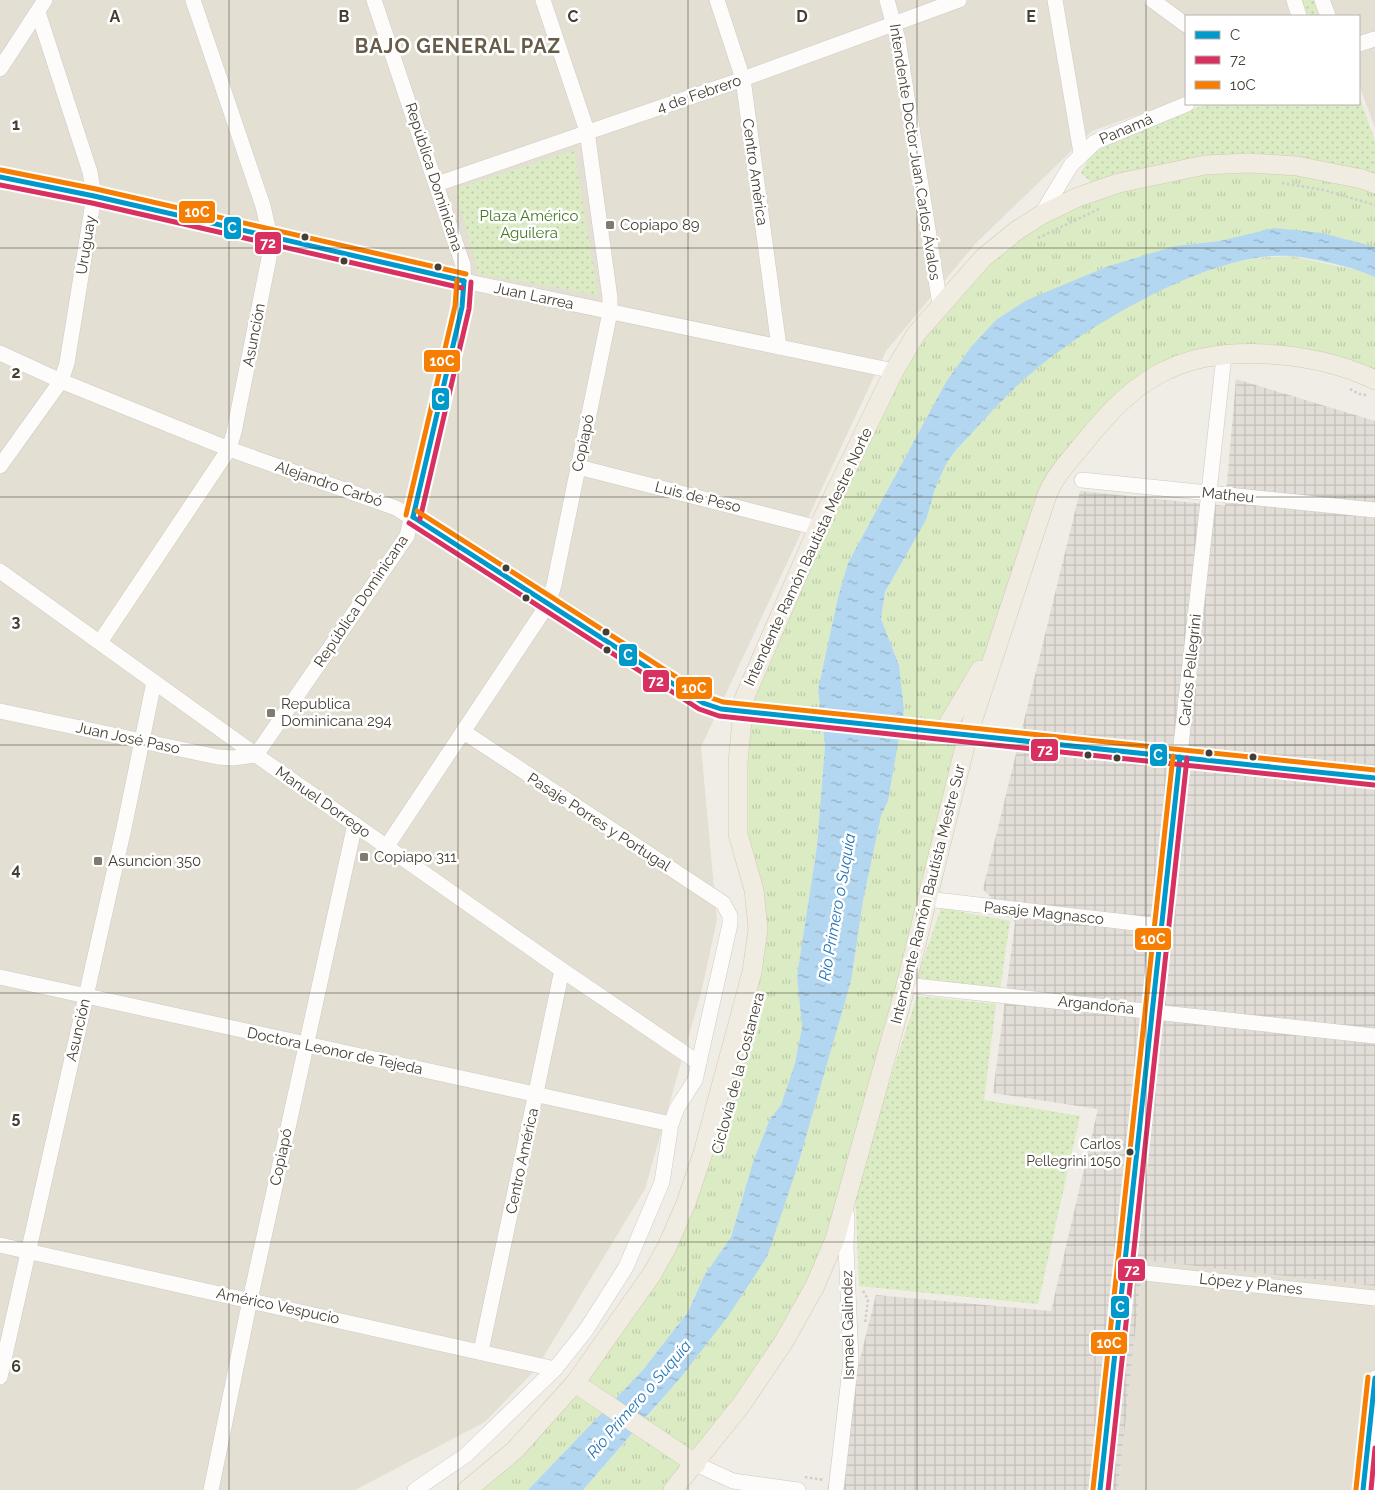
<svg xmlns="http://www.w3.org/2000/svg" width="1375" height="1490" font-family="Raleway,sans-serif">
<defs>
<pattern id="industrial-grid" width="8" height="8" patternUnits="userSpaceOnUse" patternTransform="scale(1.25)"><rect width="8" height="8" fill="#e2ded7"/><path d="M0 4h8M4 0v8" fill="none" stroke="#c3c0b9"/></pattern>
<pattern id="grass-tufts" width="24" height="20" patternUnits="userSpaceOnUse" patternTransform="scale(1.25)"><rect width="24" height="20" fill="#dbebc4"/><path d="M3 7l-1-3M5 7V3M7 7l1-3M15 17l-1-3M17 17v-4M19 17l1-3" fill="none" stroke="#bdcba9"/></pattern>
<pattern id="park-dots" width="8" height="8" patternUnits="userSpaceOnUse" patternTransform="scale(1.25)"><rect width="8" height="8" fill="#dbebc4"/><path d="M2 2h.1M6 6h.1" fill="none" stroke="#bdcba9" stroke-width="1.8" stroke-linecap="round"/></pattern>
<pattern id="water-ripples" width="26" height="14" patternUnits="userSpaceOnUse" patternTransform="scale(1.25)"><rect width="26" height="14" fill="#b3d7f0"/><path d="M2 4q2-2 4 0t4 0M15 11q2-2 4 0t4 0" fill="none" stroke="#93b0c3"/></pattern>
</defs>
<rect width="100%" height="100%" fill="#efede6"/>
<g fill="#e4dfd3">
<path d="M0 0H1375V128L1359 85V16H1186V98L1092 131 976 243 886 351 701 747 717 920 701 993 645 1189 536 1369 485 1422 355 1490H0Z"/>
<path d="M1143 1259 1375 1286V1490H1118Z"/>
</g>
<path fill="url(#industrial-grid)" d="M1236 379 1375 421V1286L1143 1260 1118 1490H827L876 1295 1051 1311 1098 1109 993 1093 1015 922 983 889 1080 491 1225 506Z"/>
<g fill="url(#grass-tufts)">
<path d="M1204 165 1375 184V247L1359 245 1344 238 1220 241 1175 246 971 347 946 382 848 563 818 690 825 745 817 846 797 976 802 1027 795 1063 781 1105 770 1119 753 1162 731 1237 704 1276 688 1312 642 1371 528 1490H467L515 1450 667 1247 755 949 740 845 741 712 916 334 1041 215Z"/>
<path d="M1290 256 1361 271 1375 277V380L1272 355 1154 377 1051 485 815 1286 673 1490H583L655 1408 729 1315 767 1257 797 1168 851 981 863 901 881 816 888 801 904 710 899 665 881 619 885 592 926 520 935 489 946 464 955 451C981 424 1006 394 1034 370 1089 325 1181 270 1252 259 1264 257 1277 257 1290 256Z"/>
</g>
<g fill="url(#park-dots)">
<path d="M1301 0H1315L1321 16H1307Z"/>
<path d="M1359 96 1375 140V179L1365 175 1141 169 1091 182 1081 173 1089 157 1105 145 1206 104H1359Z"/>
<path d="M574 150 598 295 479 274 455 189Z"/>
<path d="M941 908 1010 921 1000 989 917 978Z"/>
<path d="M917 996 996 1004 984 1100 1080 1116 1038 1304 859 1286 855 1190Z"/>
</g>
<path fill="url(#water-ripples)" d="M1274 228 1322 233 1375 247V277C1353 267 1314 258 1290 256 1215 250 1091 323 1035 370 1006 394 981 424 955 451L946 464 935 489 926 520 885 592 881 619 899 665 904 710 888 801 881 816 863 901 851 981 797 1168 767 1257 729 1315 681 1377 583 1490H528L642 1371 688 1312 704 1276 731 1237 753 1162 770 1119 781 1105 795 1063 802 1027 797 976 817 846 825 745 818 690 838 598 848 563 946 382 971 347 996 320 1027 300 1106 267 1175 246 1220 241Z"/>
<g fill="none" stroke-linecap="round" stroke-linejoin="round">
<g stroke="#cdcac4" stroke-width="16">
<g id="minor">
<path d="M717 0 743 79 779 347"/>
<path d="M887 0 898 40 940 305"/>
<path d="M1055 0 1081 153"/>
<path d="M1152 0 1186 25"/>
<path d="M1294 0 1299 16"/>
<path d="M1322 0 1328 16"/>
<path d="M1359 44 1375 39"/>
<path d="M0 69 45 0"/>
<path d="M0 177 94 196 464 281 894 371"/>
<path d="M437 184 743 79 959 0"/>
<path d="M1041 215 1071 165 1095 142 1187 104"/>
<path d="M0 353 61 381 229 449 396 508 686 692 703 703 721 709 1375 778"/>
<path d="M0 466 61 381 67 363 94 196 90 172 38 12"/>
<path d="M578 467 818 528"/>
<path d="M1082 480 1375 510"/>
<path d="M0 571 256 755 562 970 699 1063"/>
<path d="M100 642 229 449 234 432 269 258 270 236 263 206 193 0"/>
<path d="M0 711 218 757 233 758 256 755"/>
<path d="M256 755 407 536 462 307 464 281 463 265 374 0"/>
<path d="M387 846 548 604 554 585 610 312V298L587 131 543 0"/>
<path d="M927 899 1161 926"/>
<path d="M0 977 671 1124"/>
<path d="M906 985 1375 1036"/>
<path d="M0 1245 555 1369"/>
<path d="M1126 1271 1375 1298"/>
<path d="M481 1351 562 970"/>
<path d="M0 1377 124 828 154 682"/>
<path d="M696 1464 733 1481 798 1490"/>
<path d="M211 1490 250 1300 355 824"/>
<path d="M415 1490 466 1455 555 1369 586 1330 626 1267 662 1182 671 1124 677 1108 695 1080 730 924V916L723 903 464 732"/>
<path d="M836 1490 851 1360 846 1247 847 1216"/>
<path d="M1100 1490 1126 1271 1161 926 1224 356"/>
<path d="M1363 1490 1375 1378"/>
</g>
</g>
<g stroke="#d3cab2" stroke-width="20">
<g id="major">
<path d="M944 731 980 670"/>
<path d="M575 1383 696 1464"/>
<path d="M467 1490 515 1450 575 1383 652 1274 667 1247 686 1203 703 1153 752 972 758 929 754 890 738 834V762L744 699 818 528 894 371 916 334 983 258 1016 231 1041 215 1078 197 1119 183 1205 165 1249 163 1297 166 1362 179 1375 184"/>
<path d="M673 1490 741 1405 783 1343 815 1286 835 1239 906 985 968 734 1046 498C1054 475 1072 458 1087 439 1110 411 1134 385 1167 370 1225 342 1319 353 1375 380"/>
</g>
</g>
<g stroke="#d0cdc9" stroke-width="2.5" stroke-dasharray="2.5 2.5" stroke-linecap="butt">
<path d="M1282 183 1324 190 1375 205"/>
<path d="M1038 238 1101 208"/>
<path d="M1350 389 1359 394 1366 395"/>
<path d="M863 1291 868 1299 865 1324"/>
<path d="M805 1477 824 1480"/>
</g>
<use href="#minor" stroke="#fdfcfb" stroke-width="15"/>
<use href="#major" stroke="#f0ece2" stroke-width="19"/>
<g stroke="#fff" stroke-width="9">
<g id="bus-1">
<path d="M0 177 94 196 464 281"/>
<path d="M413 517 703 703 721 709 1375 778"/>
<path d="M413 517 462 307 464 281"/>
<path d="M1100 1490 1180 757"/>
<path d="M1363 1490 1375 1378"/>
</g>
</g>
<g stroke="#fff" stroke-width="9">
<g id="bus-2">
<path d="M0 185 92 203 462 288"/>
<path d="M420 519 469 309 471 282"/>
<path d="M409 523 699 709 719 716 1374 785"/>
<path d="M1108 1490 1187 758"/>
<path d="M1371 1490 1375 1448"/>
</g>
</g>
<g stroke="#fff" stroke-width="9">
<g id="bus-3">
<path d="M1 170 96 189 466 274"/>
<path d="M417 511 706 696 723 702 1375 770"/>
<path d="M406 515 455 306 457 280"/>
<path d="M1093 1489 1173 756"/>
<path d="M1356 1489 1368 1377"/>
</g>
</g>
<use href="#bus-1" stroke="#0099cb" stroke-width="5"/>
<use href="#bus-2" stroke="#d93062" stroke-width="5"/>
<use href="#bus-3" stroke="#f67e03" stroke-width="5"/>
</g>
<path fill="none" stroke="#453e33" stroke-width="1" stroke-opacity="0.55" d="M229 0V1490M458 0V1490M688 0V1490M917 0V1490M1146 0V1490M0 248H1375M0 497H1375M0 745H1375M0 993H1375M0 1242H1375"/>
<g fill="#807b72" stroke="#fff" stroke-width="2">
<rect x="605" y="220" width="10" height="10" rx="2.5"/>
<rect x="266" y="708" width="10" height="10" rx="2.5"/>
<rect x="359" y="852" width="10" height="10" rx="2.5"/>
<rect x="93" y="856" width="10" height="10" rx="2.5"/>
</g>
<g fill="#453e33" stroke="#fff" stroke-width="2">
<circle cx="305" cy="237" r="4.5"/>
<circle cx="344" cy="261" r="4.5"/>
<circle cx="438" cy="267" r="4.5"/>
<circle cx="506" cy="568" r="4.5"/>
<circle cx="526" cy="598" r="4.5"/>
<circle cx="606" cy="632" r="4.5"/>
<circle cx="607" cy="650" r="4.5"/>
<circle cx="1209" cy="753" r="4.5"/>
<circle cx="1088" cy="755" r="4.5"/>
<circle cx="1253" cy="757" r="4.5"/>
<circle cx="1117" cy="758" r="4.5"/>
<circle cx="1130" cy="1152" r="4.5"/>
</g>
<g text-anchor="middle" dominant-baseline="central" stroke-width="5" stroke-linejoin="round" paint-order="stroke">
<g font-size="14" fill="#453e33" stroke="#fff" text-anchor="end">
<text x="1121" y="1144">Carlos<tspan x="1121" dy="17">Pellegrini 1050</tspan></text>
</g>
<g font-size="15" fill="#453e33" stroke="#fff">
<text transform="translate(699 94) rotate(-19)">4 de Febrero</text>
<text transform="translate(1126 129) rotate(-23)">Panamá</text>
<text transform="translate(915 152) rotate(81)">Intendente Doctor Juan Carlos Ávalos</text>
<text transform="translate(755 172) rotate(82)">Centro América</text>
<text transform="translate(434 177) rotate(72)">República Dominicana</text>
<text transform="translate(86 245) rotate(-81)">Uruguay</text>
<text transform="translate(534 296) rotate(12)">Juan Larrea</text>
<text transform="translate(254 335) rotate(-79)">Asunción</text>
<text transform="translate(583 443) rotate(-78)">Copiapó</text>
<text transform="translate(329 484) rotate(19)">Alejandro Carbó</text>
<text transform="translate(1228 495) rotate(6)">Matheu</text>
<text transform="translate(698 497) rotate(14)">Luis de Peso</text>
<text transform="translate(808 557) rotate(-65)">Intendente Ramón Bautista Mestre Norte</text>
<text transform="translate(361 601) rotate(-56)">República Dominicana</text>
<text transform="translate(1190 670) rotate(-84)">Carlos Pellegrini</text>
<text transform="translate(128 738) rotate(12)">Juan José Paso</text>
<text transform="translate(323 802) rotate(35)">Manuel Dorrego</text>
<text transform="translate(599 822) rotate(33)">Pasaje Porres y Portugal</text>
<text transform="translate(928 894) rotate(-76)">Intendente Ramón Bautista Mestre Sur</text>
<text transform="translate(1044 913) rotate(6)">Pasaje Magnasco</text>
<text transform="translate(1096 1005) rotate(6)">Argandoña</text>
<text transform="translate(78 1030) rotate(-77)">Asunción</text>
<text transform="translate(335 1051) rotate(12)">Doctora Leonor de Tejeda</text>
<text transform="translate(738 1073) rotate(-75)">Ciclovía de la Costanera</text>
<text transform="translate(281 1157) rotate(-78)">Copiapó</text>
<text transform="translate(522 1161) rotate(-78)">Centro América</text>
<text transform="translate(1251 1284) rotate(6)">López y Planes</text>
<text transform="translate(278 1306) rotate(12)">Américo Vespucio</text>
<text transform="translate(848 1325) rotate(-91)">Ismael Galíndez</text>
</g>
<g font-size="15" fill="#427a22" stroke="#fff">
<text x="529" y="216">Plaza Américo<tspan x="529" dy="17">Aguilera</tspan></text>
</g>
<g font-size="15" fill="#453e33" stroke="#fff" text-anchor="start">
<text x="620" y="225">Copiapo 89</text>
<text x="281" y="704">Republica<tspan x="281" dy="17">Dominicana 294</tspan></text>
<text x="374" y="857">Copiapo 311</text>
<text x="108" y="861">Asuncion 350</text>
</g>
<g font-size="16" font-style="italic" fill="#2577b7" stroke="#fff">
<text transform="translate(837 907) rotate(-80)">Río Primero o Suquía</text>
<text transform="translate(639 1399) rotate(-49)">Río Primero o Suquía</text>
</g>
<g font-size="20" font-weight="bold" letter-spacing="1" fill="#685c49" stroke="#fff">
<text x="458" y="46">BAJO GENERAL PAZ</text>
</g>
</g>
<g font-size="16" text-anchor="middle" font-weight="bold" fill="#453e33" stroke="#fff" stroke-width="5" stroke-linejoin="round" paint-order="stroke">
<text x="115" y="22">A</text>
<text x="344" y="22">B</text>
<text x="573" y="22">C</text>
<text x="802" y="22">D</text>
<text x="1031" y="22">E</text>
<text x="16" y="130">1</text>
<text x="16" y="378">2</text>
<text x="16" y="627">3</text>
<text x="16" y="875">4</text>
<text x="16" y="1123">5</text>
<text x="16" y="1372">6</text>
</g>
<g stroke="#fff" stroke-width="2">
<rect x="178" y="200" width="38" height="24" rx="5" fill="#f67e03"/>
<rect x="223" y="216" width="19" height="24" rx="5" fill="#0099cb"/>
<rect x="254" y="231" width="28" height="24" rx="5" fill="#d93062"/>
<rect x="423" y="349" width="38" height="24" rx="5" fill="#f67e03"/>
<rect x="431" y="387" width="19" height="24" rx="5" fill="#0099cb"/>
<rect x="618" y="643" width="20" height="24" rx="5" fill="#0099cb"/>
<rect x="642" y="669" width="28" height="24" rx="5" fill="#d93062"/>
<rect x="675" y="676" width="38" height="24" rx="5" fill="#f67e03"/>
<rect x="1030" y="738" width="29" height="24" rx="5" fill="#d93062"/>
<rect x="1149" y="743" width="19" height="24" rx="5" fill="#0099cb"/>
<rect x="1134" y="927" width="38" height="24" rx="5" fill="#f67e03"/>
<rect x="1117" y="1258" width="29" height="24" rx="5" fill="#d93062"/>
<rect x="1110" y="1295" width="20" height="24" rx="5" fill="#0099cb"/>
<rect x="1090" y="1331" width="38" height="24" rx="5" fill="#f67e03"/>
</g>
<g font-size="14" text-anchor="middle" font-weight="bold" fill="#fff">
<text x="197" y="217">10C</text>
<text x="232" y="233">C</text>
<text x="268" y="248">72</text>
<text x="442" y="366">10C</text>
<text x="440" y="404">C</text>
<text x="628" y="660">C</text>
<text x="656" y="686">72</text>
<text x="694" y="693">10C</text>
<text x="1045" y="755">72</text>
<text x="1158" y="760">C</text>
<text x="1153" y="944">10C</text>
<text x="1132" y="1275">72</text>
<text x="1120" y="1312">C</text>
<text x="1109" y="1348">10C</text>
</g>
<rect x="1185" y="15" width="175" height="90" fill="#ffffff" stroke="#b5b2ad"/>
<rect x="1195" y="31" width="25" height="8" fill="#0099cb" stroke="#b5b2ad"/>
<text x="1230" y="40" font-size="15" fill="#453e33">C</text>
<rect x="1195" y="56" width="25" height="8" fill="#d93062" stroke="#b5b2ad"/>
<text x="1230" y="65" font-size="15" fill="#453e33">72</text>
<rect x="1195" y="81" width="25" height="8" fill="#f67e03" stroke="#b5b2ad"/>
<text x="1230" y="90" font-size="15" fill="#453e33">10C</text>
</svg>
